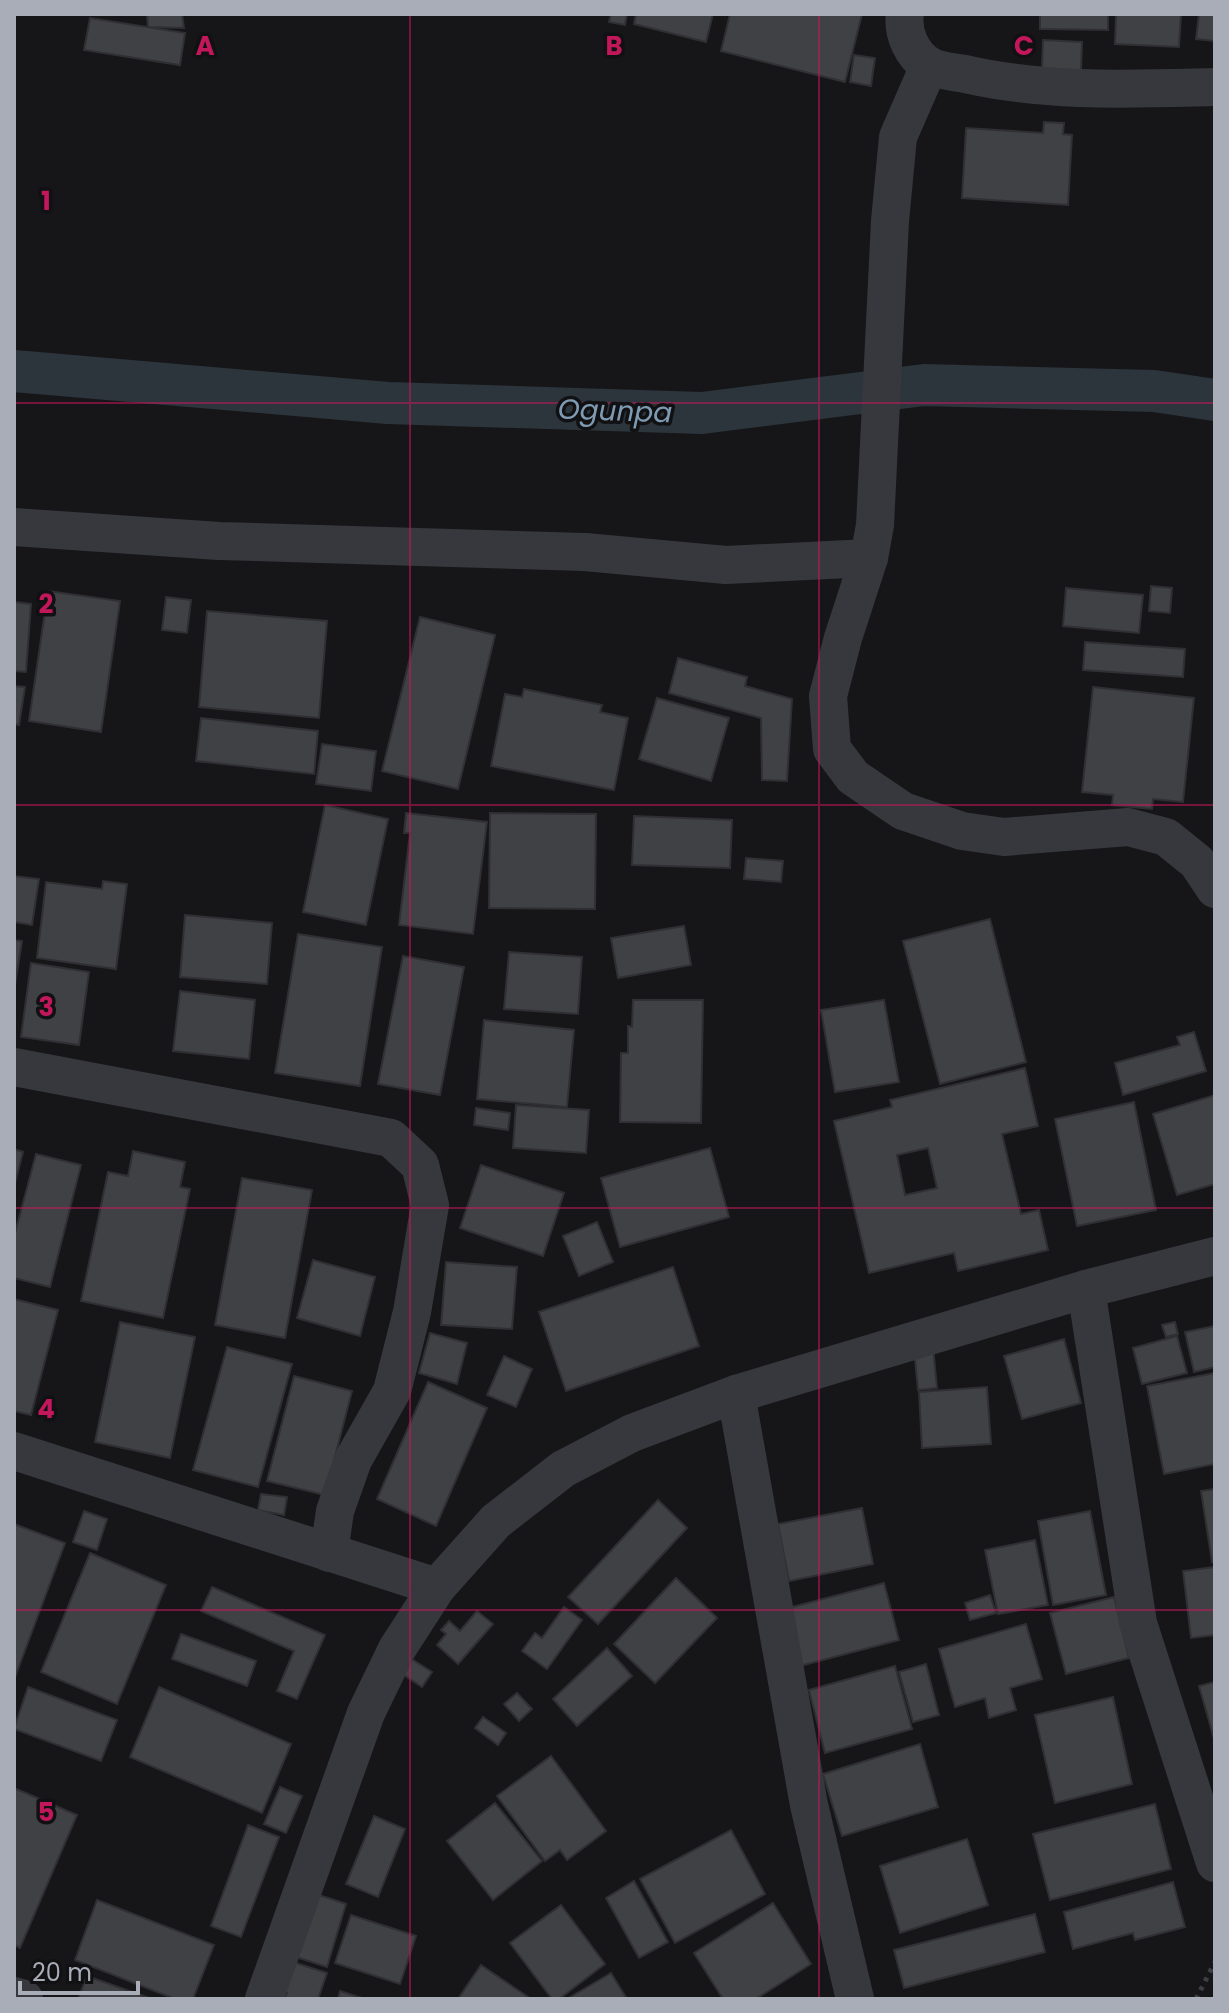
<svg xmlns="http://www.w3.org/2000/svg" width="1229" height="2013" font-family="Poppins,sans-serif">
<rect width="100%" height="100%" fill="#161618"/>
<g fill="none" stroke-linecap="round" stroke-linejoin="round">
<path stroke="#2c353c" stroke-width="42" d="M14 371 388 403 702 413 924 385 1154 391 1215 400"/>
</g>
<g fill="#404145" stroke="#303034" stroke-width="2" fill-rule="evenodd">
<path d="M147 14H182L184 28 148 27Z"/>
<path d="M611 14H627L625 25 609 22Z"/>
<path d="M636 14H713L706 42 634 24Z"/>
<path d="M730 14H862L845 82 721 51Z"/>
<path d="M1040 14H1108V30L1040 29Z"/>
<path d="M1116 14H1181L1179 47 1115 44Z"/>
<path d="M1199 14H1215V41L1196 39Z"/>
<path d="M90 18 185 33 180 65 84 50Z"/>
<path d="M1043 40 1082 42 1081 71 1042 68Z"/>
<path d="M854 55 875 58 871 86 850 82Z"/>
<path d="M1044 122 1064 123 1063 134 1072 135 1068 205 962 198 966 128 1043 133Z"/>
<path d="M1151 586 1172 588 1170 613 1149 611Z"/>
<path d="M1066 588 1143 595 1139 633 1063 626Z"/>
<path d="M48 591 120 601 101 732 29 721Z"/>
<path d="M166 597 191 600 187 633 162 630Z"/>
<path d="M14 602 31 604 26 672 14 671Z"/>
<path d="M207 611 327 621 319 718 199 707Z"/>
<path d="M420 617 495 635 458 789 382 771Z"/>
<path d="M1085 642 1185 649 1183 677 1083 670Z"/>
<path d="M678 658 747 677 745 686 792 699 787 781 762 780 761 718 669 693Z"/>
<path d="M14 686 25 687 19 725 14 724Z"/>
<path d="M1093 687 1194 698 1183 802 1153 799 1152 809 1112 805 1113 795 1082 792Z"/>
<path d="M524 689 602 705 600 712 628 718 614 790 491 766 505 694 522 697Z"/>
<path d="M657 698 729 718 711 781 639 759Z"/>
<path d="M201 718 318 731 314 774 196 761Z"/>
<path d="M322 744 376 751 371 791 316 784Z"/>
<path d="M325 805 388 819 366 925 303 912Z"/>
<path d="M406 813 487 822 473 934 399 925 410 833H404Z"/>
<path d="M490 813 596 814 595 909 489 908Z"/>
<path d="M634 816 732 820 730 868 632 865Z"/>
<path d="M746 858 783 861 781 882 744 879Z"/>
<path d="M14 876 39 879 32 925 14 922Z"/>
<path d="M103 881 127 884 116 969 37 958 46 882 102 889Z"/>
<path d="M185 915 272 923 267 984 180 977Z"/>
<path d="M990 919 1026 1062 940 1084 903 941Z"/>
<path d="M684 926 691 965 618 978 611 938Z"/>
<path d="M298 934 382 947 360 1086 275 1073Z"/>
<path d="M14 940 22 941 14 991Z"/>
<path d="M509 952 582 957 578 1014 504 1009Z"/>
<path d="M403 956 464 967 440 1095 378 1084Z"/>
<path d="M31 963 89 972 79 1045 21 1037Z"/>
<path d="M180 991 255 1000 249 1059 173 1051Z"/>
<path d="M633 1000H703L701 1123 620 1122 621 1053H628V1026L632 1027Z"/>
<path d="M884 1000 899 1082 835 1092 821 1010Z"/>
<path d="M484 1020 574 1030 567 1107 477 1099Z"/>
<path d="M1194 1032 1206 1071 1123 1095 1115 1063 1180 1045 1177 1037Z"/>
<path d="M1025 1068 1038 1126 1002 1134 1021 1214 1039 1210 1048 1250 958 1271 954 1253 869 1273 834 1121 892 1107 890 1100ZM928 1148 937 1188 905 1195 897 1155Z"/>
<path d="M1215 1095V1184L1177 1195 1153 1114Z"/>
<path d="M1134 1102 1156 1210 1077 1226 1055 1119Z"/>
<path d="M516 1105 589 1110 586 1153 513 1148Z"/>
<path d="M476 1108 510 1113 508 1130 474 1125Z"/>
<path d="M710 1148 729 1217 620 1247 601 1178Z"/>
<path d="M14 1149 23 1152 14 1187Z"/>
<path d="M133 1151 185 1162 180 1187 190 1189 163 1318 81 1301 108 1172 128 1176Z"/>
<path d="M36 1154 81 1165 50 1287 14 1278V1237Z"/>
<path d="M481 1165 564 1193 543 1256 460 1228Z"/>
<path d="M242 1178 312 1190 285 1338 215 1325Z"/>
<path d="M597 1222 613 1262 579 1276 563 1236Z"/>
<path d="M313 1260 375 1277 360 1336 297 1318Z"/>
<path d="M446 1262 517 1267 512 1329 441 1325Z"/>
<path d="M673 1267 699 1346 566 1391 539 1312Z"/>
<path d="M14 1299 58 1310 31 1415 14 1411Z"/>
<path d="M120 1322 195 1337 170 1458 95 1442Z"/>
<path d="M1175 1322 1178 1334 1166 1337 1162 1325Z"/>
<path d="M1215 1326V1367L1194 1372 1185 1332Z"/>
<path d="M430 1333 467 1343 457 1384 419 1373Z"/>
<path d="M1177 1336 1187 1373 1142 1384 1133 1348Z"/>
<path d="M1064 1339 1081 1403 1022 1419 1004 1356Z"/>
<path d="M227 1347 292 1364 258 1487 193 1470Z"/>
<path d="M933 1347 937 1388 918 1390 914 1349Z"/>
<path d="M504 1356 532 1369 516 1407 487 1395Z"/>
<path d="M1215 1373V1464L1164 1474 1147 1386Z"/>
<path d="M294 1376 352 1391 325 1495 267 1481Z"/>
<path d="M428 1382 487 1408 436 1526 377 1499Z"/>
<path d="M987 1387 991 1444 922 1448 919 1392Z"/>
<path d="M1215 1489V1562H1212L1201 1491Z"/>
<path d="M261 1494 287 1497 284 1515 258 1510Z"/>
<path d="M658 1500 687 1528 598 1624 568 1597Z"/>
<path d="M862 1508 873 1564 789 1581 778 1524Z"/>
<path d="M84 1511 107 1519 97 1550 73 1542Z"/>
<path d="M1090 1511 1106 1595 1053 1605 1038 1521Z"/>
<path d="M14 1524 65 1543 14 1680Z"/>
<path d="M1035 1540 1048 1605 998 1614 985 1550Z"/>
<path d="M90 1553 166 1585 117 1704 41 1672Z"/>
<path d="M1215 1567V1635L1191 1638 1183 1571Z"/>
<path d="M676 1578 717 1618 655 1683 614 1644Z"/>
<path d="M884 1583 899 1640 796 1667 781 1610Z"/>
<path d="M212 1587 325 1635 297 1699 277 1691 294 1651 201 1611Z"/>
<path d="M990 1595 996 1613 970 1620 965 1603Z"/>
<path d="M1114 1597 1129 1658 1066 1674 1050 1613Z"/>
<path d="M564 1607 582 1620 547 1669 522 1651 535 1633 542 1638Z"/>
<path d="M477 1611 493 1624 458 1664 437 1645 446 1634 441 1630 449 1621 460 1631Z"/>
<path d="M1026 1624 1042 1679 1010 1688 1016 1710 989 1718 985 1698 955 1707 939 1649Z"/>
<path d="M181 1634 256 1661 247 1686 172 1659Z"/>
<path d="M607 1648 632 1676 577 1726 553 1699Z"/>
<path d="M410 1658 432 1672 422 1687 401 1673Z"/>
<path d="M926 1664 939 1715 913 1722 899 1672Z"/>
<path d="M895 1666 912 1729 825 1753 809 1690Z"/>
<path d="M1215 1682V1742L1199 1686Z"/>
<path d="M28 1687 117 1720 101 1761 14 1729Z"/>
<path d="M159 1687 291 1744 262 1813 130 1757Z"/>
<path d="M517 1693 532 1709 519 1721 504 1704Z"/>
<path d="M1113 1697 1132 1784 1055 1803 1035 1715Z"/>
<path d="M483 1717 506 1733 498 1745 475 1728Z"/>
<path d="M920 1744 938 1807 842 1836 823 1774Z"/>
<path d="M551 1756 606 1831 567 1860 560 1850 545 1861 497 1796Z"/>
<path d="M280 1787 302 1796 286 1833 264 1824Z"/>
<path d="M14 1788 77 1815 20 1948 14 1945Z"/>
<path d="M495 1803 542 1861 493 1900 447 1841Z"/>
<path d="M1155 1804 1171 1869 1050 1900 1033 1834Z"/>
<path d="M374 1816 405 1829 378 1897 346 1884Z"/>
<path d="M248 1825 279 1837 241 1937 211 1926Z"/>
<path d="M731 1830 765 1894 675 1943 640 1879Z"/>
<path d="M967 1839 988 1905 900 1933 880 1866Z"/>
<path d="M634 1881 668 1942 639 1958 606 1898Z"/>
<path d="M1173 1882 1185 1927 1135 1940 1133 1933 1073 1949 1064 1912Z"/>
<path d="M313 1893 346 1904 327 1967 293 1956Z"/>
<path d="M97 1900 214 1945 193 1999H175L75 1960Z"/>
<path d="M773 1903 811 1964 756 1999H723L694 1953Z"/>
<path d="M561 1905 605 1964 559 1999H552L510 1943Z"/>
<path d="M1035 1914 1045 1952 904 1988 894 1950Z"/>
<path d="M351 1915 416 1936 400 1984 335 1963Z"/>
<path d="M296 1963 327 1973 318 1999H284L287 1993 276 1990Z"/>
<path d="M481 1965 531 1999H458Z"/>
<path d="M611 1973 627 1999H567Z"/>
<path d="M87 1976 152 1999H78Z"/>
<path d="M340 1991 365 1999H338Z"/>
</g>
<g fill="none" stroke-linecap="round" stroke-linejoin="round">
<path stroke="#3d3f44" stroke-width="5" stroke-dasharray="4 6" stroke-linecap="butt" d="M1196 1999 1215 1962"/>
<g stroke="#37383d" stroke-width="38">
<path d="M905 14C902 33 912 56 930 66 939 71 955 72 965 74 1048 93 1131 89 1215 87"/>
<path d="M929 66 898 137 890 221 875 525 869 558 843 638 828 696 832 749 853 777 903 811 962 831 1004 837 1128 827 1166 837 1197 862 1215 889"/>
<path d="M14 527 219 541 585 552 726 565 869 558"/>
<path d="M14 1067 391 1138 420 1165 430 1205 412 1312 392 1391 353 1460 335 1511 329 1553"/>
<path d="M1086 1289 1138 1623 1215 1863"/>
<path d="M736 1394 809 1805 855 1999"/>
<path d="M14 1451 437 1587"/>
<path d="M14 1996 24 1999"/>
<path d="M264 1999 366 1713 397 1649 437 1587 496 1521 563 1469 632 1433 736 1394 1086 1289 1215 1256"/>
</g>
</g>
<path fill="none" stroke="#c2185b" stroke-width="2" stroke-opacity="0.55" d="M410 14V1999M819 14V1999M14 403H1215M14 805H1215M14 1208H1215M14 1610H1215"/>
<g text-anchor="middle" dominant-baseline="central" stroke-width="7" stroke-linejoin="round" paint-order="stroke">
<g font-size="28" font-style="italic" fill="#7f9bb3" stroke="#111113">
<text transform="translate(615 411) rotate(2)">Ogunpa</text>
</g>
</g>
<g font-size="26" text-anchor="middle" font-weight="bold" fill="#c2185b" stroke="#111113" stroke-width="7" stroke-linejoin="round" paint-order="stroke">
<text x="205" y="55">A</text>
<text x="614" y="55">B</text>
<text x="1024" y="55">C</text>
<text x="46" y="210">1</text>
<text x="46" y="613">2</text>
<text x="46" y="1016">3</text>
<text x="46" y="1418">4</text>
<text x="46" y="1821">5</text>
</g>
<rect width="1229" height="2013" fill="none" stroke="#a8adb8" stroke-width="32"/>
<path d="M20 1981v12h118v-12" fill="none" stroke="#a8adb8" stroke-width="4"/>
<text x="32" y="1981" font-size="24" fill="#a8adb8" stroke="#111113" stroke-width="6" paint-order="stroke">20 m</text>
</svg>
